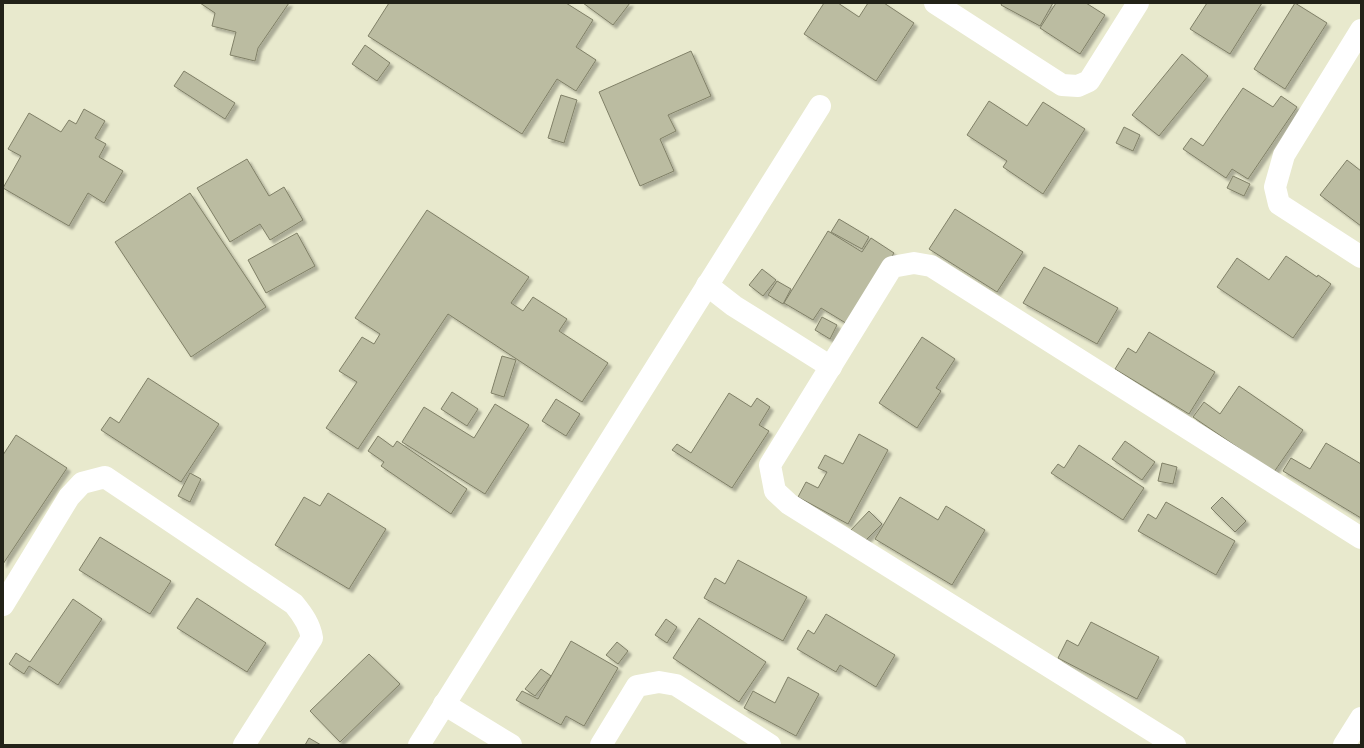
<svg xmlns="http://www.w3.org/2000/svg" width="1364" height="748" font-family="Barlow,sans-serif">
<defs>
<filter id="shadow"><feDropShadow dx="3.5" dy="3.5" stdDeviation="1" flood-color="#0004"/></filter>
</defs>
<rect width="100%" height="100%" fill="#e8e9cd"/>
<g fill="#bbbca1" stroke="#808067" filter="url(#shadow)">
<path d="M200 3H289L258 48 255 61 230 55 236 32 212 26 215 13Z"/>
<path d="M389 3H566L593 20 576 47 596 60 576 91 557 79 522 134 368 36Z"/>
<path d="M583 3H630L613 25Z"/>
<path d="M824 3H838L859 17 868 3H884L914 23 876 81 804 34Z"/>
<path d="M1002 3H1053L1040 26 1001 5Z"/>
<path d="M1056 3H1086L1105 15 1080 54 1040 28Z"/>
<path d="M1207 3H1262L1230 54 1190 29Z"/>
<path d="M1295 3 1327 23 1285 89 1254 69Z"/>
<path d="M365 45 390 63 377 81 352 64Z"/>
<path d="M691 51 711 96 668 115 676 131 660 139 674 171 640 186 599 92Z"/>
<path d="M1182 54 1208 76 1159 136 1132 115Z"/>
<path d="M184 71 235 103 225 119 174 86Z"/>
<path d="M1243 88 1273 107 1281 96 1297 107 1248 179 1232 169 1226 178 1183 149 1191 138 1203 146Z"/>
<path d="M561 95 577 100 564 143 548 138Z"/>
<path d="M989 101 1027 126 1043 102 1085 129 1043 194 1003 167 1007 161 967 135Z"/>
<path d="M84 109 105 121 95 138 106 144 99 157 123 171 104 203 88 193 69 226 3 188 21 156 8 149 29 113 61 132 69 120 76 124Z"/>
<path d="M1124 127 1140 135 1133 151 1116 143Z"/>
<path d="M247 159 269 196 284 187 303 220 270 240 260 224 230 242 197 188Z"/>
<path d="M1347 160 1361 171V226L1320 195Z"/>
<path d="M1233 176 1250 184 1244 196 1227 188Z"/>
<path d="M190 193 266 307 191 357 115 242Z"/>
<path d="M955 209 1023 252 997 292 929 249Z"/>
<path d="M427 210 529 277 511 303 523 311 533 297 567 319 559 331 608 363 582 402 448 314 358 449 326 428 357 382 339 371 362 337 374 344 380 334 355 318Z"/>
<path d="M839 219 869 237 862 249 831 232Z"/>
<path d="M828 231 862 252 871 238 894 253 849 325 821 308 813 320 784 303Z"/>
<path d="M297 233 315 266 266 293 248 260Z"/>
<path d="M1286 256 1317 277 1318 275 1331 284 1293 338 1217 287 1237 258 1269 280Z"/>
<path d="M1044 267 1118 308 1097 344 1023 303Z"/>
<path d="M762 269 776 280 763 296 749 285Z"/>
<path d="M777 281 791 289 783 304 768 295Z"/>
<path d="M822 317 837 325 830 339 815 330Z"/>
<path d="M1149 332 1215 372 1189 414 1115 369 1128 348 1136 353Z"/>
<path d="M922 337 955 359 936 388 941 391 917 428 879 403Z"/>
<path d="M502 356 516 360 504 397 491 393Z"/>
<path d="M148 378 219 424 181 482 101 430 110 417 119 423Z"/>
<path d="M1239 386 1303 430 1274 472 1193 417 1204 402 1220 414Z"/>
<path d="M452 392 478 409 467 426 441 409Z"/>
<path d="M729 393 751 407 757 398 770 407 759 425 769 431 732 488 672 450 677 444 691 453Z"/>
<path d="M556 399 580 414 566 436 542 421Z"/>
<path d="M495 404 529 425 485 494 402 442 424 407 474 438Z"/>
<path d="M859 434 888 450 848 524 798 497 806 482 818 488 827 472 818 468 825 455 843 464Z"/>
<path d="M16 435 67 468 3 564V455Z"/>
<path d="M378 436 393 447 397 441 467 489 451 514 381 466 384 462 368 451Z"/>
<path d="M1125 441 1155 462 1142 480 1112 459Z"/>
<path d="M1326 443 1361 464V518L1283 471 1291 458 1310 469Z"/>
<path d="M1079 445 1144 488 1123 520 1051 473 1058 464 1064 468Z"/>
<path d="M1162 463 1177 467 1173 484 1158 481Z"/>
<path d="M190 473 201 479 190 502 178 496Z"/>
<path d="M328 493 386 529 349 589 275 545 304 497 320 506Z"/>
<path d="M900 497 938 520 946 506 985 530 952 585 875 539Z"/>
<path d="M1222 497 1246 521 1235 532 1211 508Z"/>
<path d="M1166 502 1235 541 1216 575 1138 531 1148 514 1156 519Z"/>
<path d="M869 511 882 524 863 543 850 531Z"/>
<path d="M100 537 171 581 150 614 79 570Z"/>
<path d="M738 560 807 597 783 641 704 598 715 578 725 584Z"/>
<path d="M197 598 266 643 247 672 177 628Z"/>
<path d="M73 599 102 619 58 685 29 666 24 674 9 664 16 653 30 662Z"/>
<path d="M826 614 895 655 876 687 840 665 836 672 797 649 808 630 814 634Z"/>
<path d="M699 618 766 662 739 702 673 658Z"/>
<path d="M666 619 677 627 667 643 655 635Z"/>
<path d="M1091 622 1159 657 1137 699 1058 658 1067 640 1078 646Z"/>
<path d="M571 641 618 668 584 726 566 716 561 725 516 700 522 691 538 699Z"/>
<path d="M617 642 628 651 618 664 606 655Z"/>
<path d="M369 654 400 684 340 742 310 711Z"/>
<path d="M541 669 551 676 535 696 525 689Z"/>
<path d="M788 677 819 694 796 736 744 708 753 691 775 703Z"/>
<path d="M309 738 321 745H305Z"/>
</g>
<g fill="none" stroke-linecap="round" stroke-linejoin="round">
<g stroke="#fff" stroke-width="22">
<path d="M935 3 1062 85 1078 86 1089 81 1138 3"/>
<path d="M1361 30 1284 155 1275 187 1279 204 1361 257"/>
<path d="M707 285 734 306 831 367"/>
<path d="M3 605 69 497 82 483 105 477 294 604C303 615 310 625 312 638L244 745"/>
<path d="M444 704 511 745"/>
<path d="M419 745 820 106"/>
<path d="M601 745 637 686 659 682 676 685 770 745"/>
<path d="M1175 745 789 504 775 491 770 465 892 267 914 263 931 266 1361 538"/>
<path d="M1344 745 1361 718"/>
</g>
</g>
<rect width="1364" height="748" fill="none" stroke="#222218" stroke-width="8"/>
</svg>
